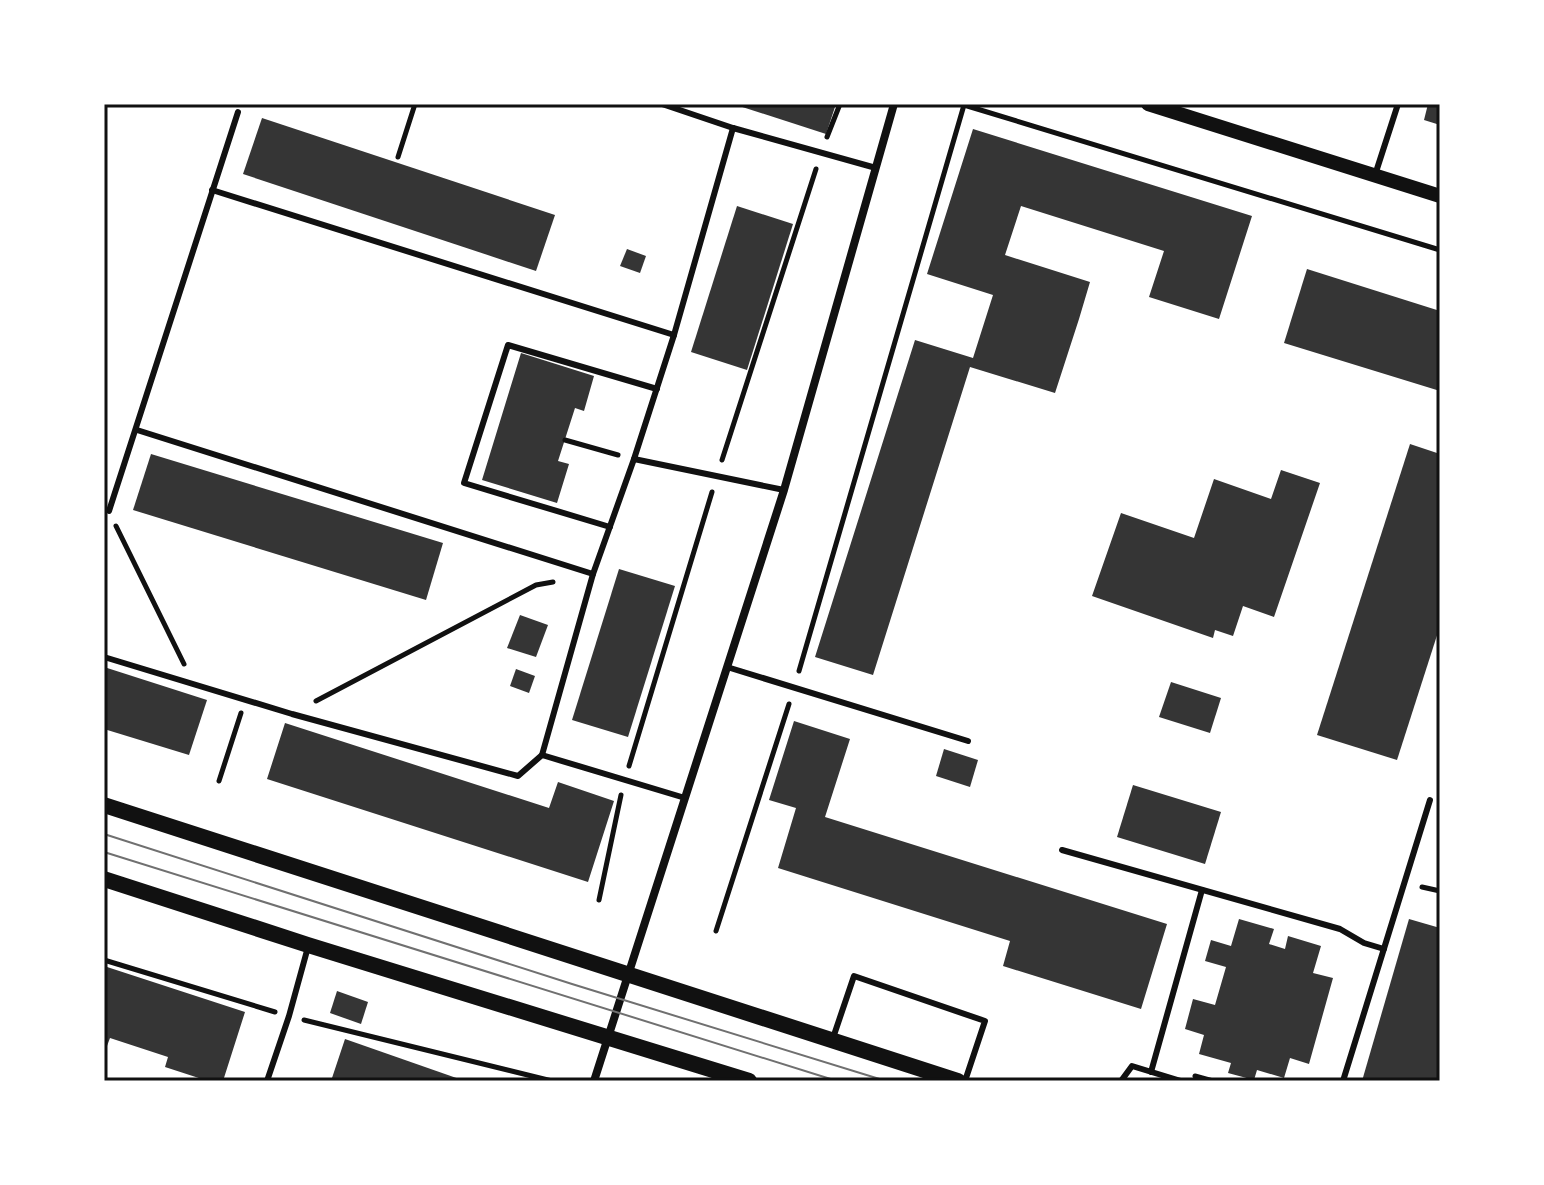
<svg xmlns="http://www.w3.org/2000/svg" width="1544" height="1185" font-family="'Exo 2',sans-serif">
<rect width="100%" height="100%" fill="#fff"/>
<g fill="#353535">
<path d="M733 104H836L826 134Z"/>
<path d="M1428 104H1440V125L1424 120Z"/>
<path d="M262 118 555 215 536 271 243 174Z"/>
<path d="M973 129 1252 216 1219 319 1149 297 1164 251 1021 206 1005 255 1090 282 1079 319 1055 393 970 367 873 675 815 657 915 340 973 358 993 295 927 274Z"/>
<path d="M737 206 793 224 747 370 691 352Z"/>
<path d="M627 249 646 256 640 273 620 266Z"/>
<path d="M1307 269 1440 311V391L1284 343Z"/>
<path d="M521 353 594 376 584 411 575 408 558 461 569 464 557 503 482 480Z"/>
<path d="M1410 444 1440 454V626L1397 760 1317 735Z"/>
<path d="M151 454 443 543 426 600 133 510Z"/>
<path d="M1281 470 1320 483 1274 617 1243 606 1233 636 1215 630 1213 638 1092 596 1121 513 1194 538 1214 479 1271 499Z"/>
<path d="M619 569 675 586 628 737 572 720Z"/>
<path d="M520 615 548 625 536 657 507 648Z"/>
<path d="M104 667 207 700 189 755 104 729Z"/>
<path d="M516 669 535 676 529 693 510 686Z"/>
<path d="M1171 682 1221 698 1210 733 1159 717Z"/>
<path d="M794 721 850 739 825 817 1167 924 1141 1009 1003 966 1010 941 778 868 796 808 769 800Z"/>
<path d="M285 723 549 808 558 782 614 801 588 882 267 779Z"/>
<path d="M944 749 978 760 970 787 936 776Z"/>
<path d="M1133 785 1221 812 1205 864 1117 837Z"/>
<path d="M1239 919 1274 929 1269 944 1285 949 1288 936 1321 946 1313 973 1333 978 1309 1064 1290 1058 1284 1078 1257 1070 1254 1080 1228 1073 1231 1063 1199 1054 1204 1035 1185 1029 1193 999 1215 1005 1226 967 1205 961 1211 940 1231 946Z"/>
<path d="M1409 919 1440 928V1081H1362Z"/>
<path d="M104 966 245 1012 223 1081H208L165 1067 168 1057 110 1038 107 1046 104 1045Z"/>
<path d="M337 991 368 1002 361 1024 330 1013Z"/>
<path d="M345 1039 465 1081H331Z"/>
</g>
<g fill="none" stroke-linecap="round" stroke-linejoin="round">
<g stroke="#111" stroke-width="5">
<path d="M827 137 840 104"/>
<path d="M398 157 415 104"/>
<path d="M565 440 618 455"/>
<path d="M722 460 816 169"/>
<path d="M116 526 184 664"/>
<path d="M799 671 964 105 1440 250"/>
<path d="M316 701 536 585 553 582"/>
<path d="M629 766 712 492"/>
<path d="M219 781 241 713"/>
<path d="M1422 887 1440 891"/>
<path d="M599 900 621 795"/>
<path d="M716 931 789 704"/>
<path d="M104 960 275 1012"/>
<path d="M304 1020 552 1081"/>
<path d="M1195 1076 1213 1081"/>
</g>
<g stroke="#111" stroke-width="6">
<path d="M662 104 733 128 876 168"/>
<path d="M733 128 674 335 634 459 784 490"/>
<path d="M1375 175 1398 104"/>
<path d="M212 190 674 335"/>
<path d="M137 430 593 574"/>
<path d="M109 511 238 112"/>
<path d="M610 527 464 483 508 345 657 389"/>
<path d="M104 657 292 714 518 776 542 755 685 798"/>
<path d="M727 667 968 741"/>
<path d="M542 755 593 574 634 459"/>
<path d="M1062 850 1340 929 1364 943 1384 949"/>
<path d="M833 1038 854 976 985 1021 965 1081"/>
<path d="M1151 1072 1202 890"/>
<path d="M267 1081 289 1016 308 947"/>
<path d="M1121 1081 1132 1066 1181 1081"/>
<path d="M1343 1081 1430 800"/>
</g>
<path stroke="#111" stroke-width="8" d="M594 1081 784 490 894 104"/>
<path stroke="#111" stroke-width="14" d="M1148 104 1440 196"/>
<g stroke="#111" stroke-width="16">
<path d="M104 805 958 1081"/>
<path d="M104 879 308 945 749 1081"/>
</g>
<g stroke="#707070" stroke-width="2">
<path d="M104 834 572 984 886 1081"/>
<path d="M104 852 837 1081"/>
</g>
</g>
<rect width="1544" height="1185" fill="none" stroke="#ffffff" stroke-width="212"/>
<rect x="106" y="106" width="1332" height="973" fill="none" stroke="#111" stroke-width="3"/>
</svg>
